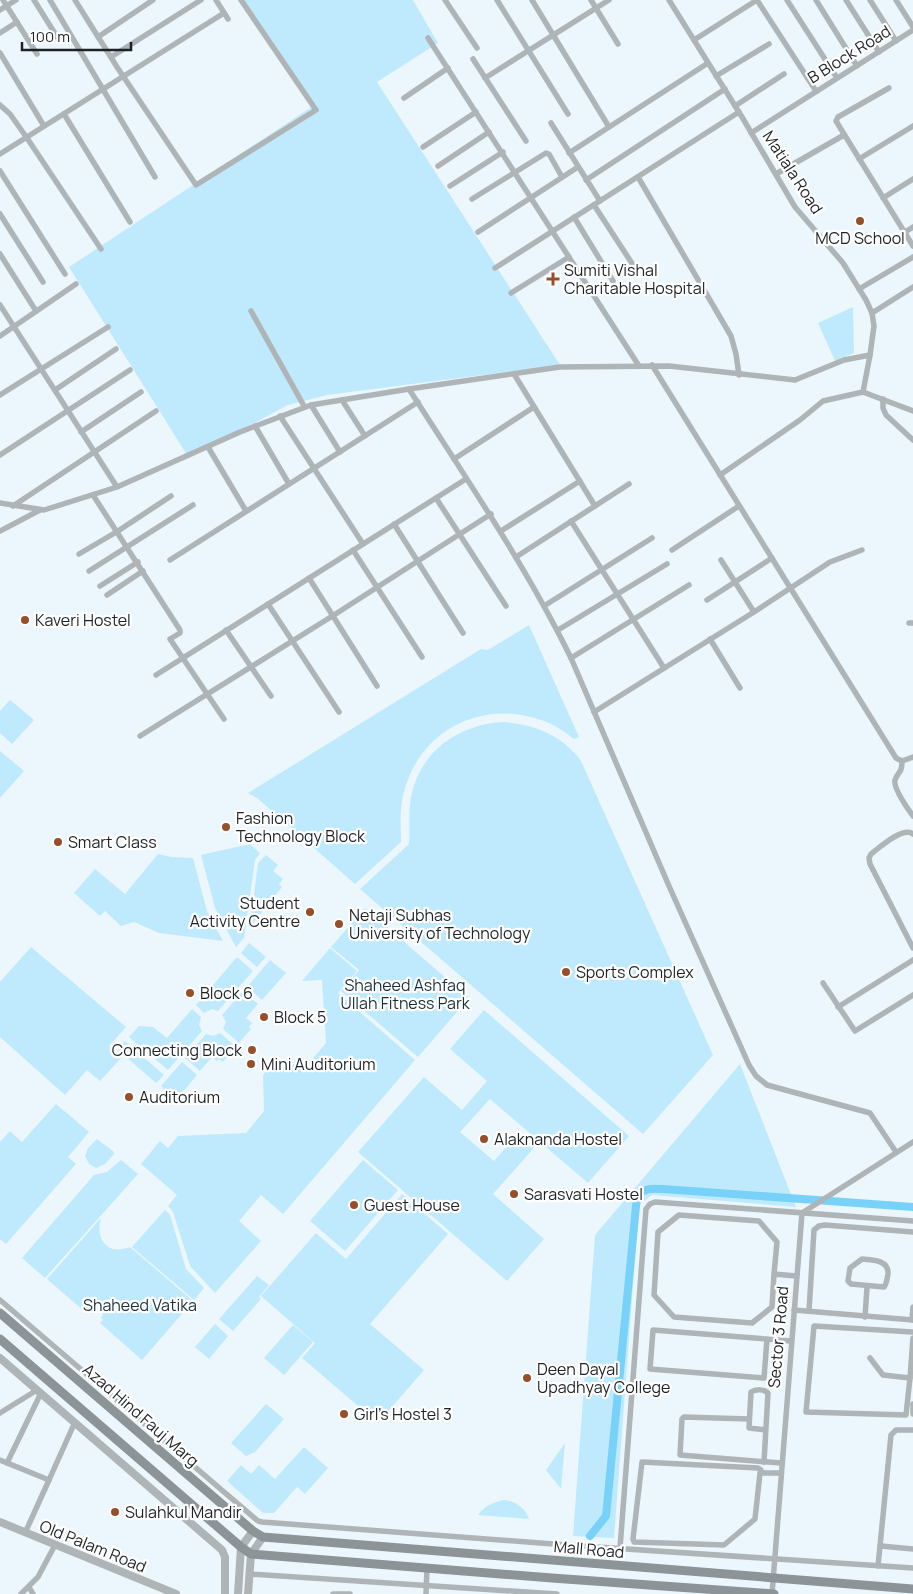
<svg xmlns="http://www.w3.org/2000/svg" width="913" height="1594" font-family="Manrope,sans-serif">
<rect width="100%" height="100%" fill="#ebf7fc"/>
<g fill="#bfeafd">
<path d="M243 0H413L438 43 377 82 560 365 327 395 288 405 189 458 69 267 313 106Z"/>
<path d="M853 307 854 353 835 361 818 323Z"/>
<path d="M529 625 579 737 574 739C565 732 555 725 544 721 484 698 420 729 404 792 399 809 401 825 401 842L355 884 257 798 248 793 481 649 488 650Z"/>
<path d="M10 700 34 720 12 744 0 733V711Z"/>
<path d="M502 722C533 724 563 735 581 761L713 1055 643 1134 360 889 409 844C410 828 408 813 411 797 420 752 457 725 502 722Z"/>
<path d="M0 751 24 771 0 798Z"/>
<path d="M250 844 260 853 255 860 244 938 236 947 215 908 201 855Z"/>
<path d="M158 854 172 857 193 858 207 911 223 941 159 933 134 922 121 926 105 911 100 916 74 893 95 869 125 894Z"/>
<path d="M266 855 278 865 273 871 283 879 279 884 282 887 250 927 258 863Z"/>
<path d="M365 908 469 998 418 1057 341 991 359 970 331 947Z"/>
<path d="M249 943 266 957 257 967 241 953Z"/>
<path d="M31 947 126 1027 109 1046 122 1057 100 1081 87 1070 65 1095 0 1037V982Z"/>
<path d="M330 948 357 971 338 993 415 1060 283 1214 261 1195 239 1221 261 1241 215 1293 190 1266 173 1212 168 1206 177 1195 141 1164 160 1141 168 1148 178 1136 246 1133 264 1111 263 1075 271 1066 309 1063 326 1043 322 980 302 981Z"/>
<path d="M237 957 253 971 218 1011 212 1009 204 1013 196 1005Z"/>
<path d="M270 960 286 973 262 1000 247 987Z"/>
<path d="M243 991 258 1004 246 1018 252 1023 249 1027 251 1029 239 1043 223 1029 226 1022 222 1015Z"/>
<path d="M192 1009 201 1017 199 1025 202 1031 168 1070 129 1037 139 1026 153 1027 167 1038Z"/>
<path d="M484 1010 629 1136 588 1183 490 1099 460 1132 494 1161 517 1135 533 1149 493 1194 544 1239 507 1281 358 1152 424 1077 462 1110 487 1081 450 1049Z"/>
<path d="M220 1033 236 1047 223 1062 219 1059 217 1061 212 1057 200 1071 185 1058 206 1034 213 1036Z"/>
<path d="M125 1041 164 1075 156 1083 118 1050Z"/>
<path d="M182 1062 197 1075 176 1100 161 1086Z"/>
<path d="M740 1064 796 1207 652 1195 639 1205 614 1538 573 1536 595 1235Z"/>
<path d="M56 1104 89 1132 68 1157 76 1164 6 1244 0 1239V1142L10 1131 22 1142Z"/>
<path d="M97 1139 113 1151 114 1154 105 1164 96 1168 89 1164 85 1156 88 1148Z"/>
<path d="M121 1160 138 1174 45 1278 22 1258 94 1175 107 1172Z"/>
<path d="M363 1160 398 1190 345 1251 310 1221Z"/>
<path d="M402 1194 448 1234 370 1324 424 1370 378 1423 302 1358 315 1343 261 1296 316 1233 346 1259Z"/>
<path d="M165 1210 170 1215 186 1269 204 1288 194 1300 132 1247Z"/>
<path d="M101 1218C95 1239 107 1256 130 1247L193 1301 142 1360 100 1323 103 1320 101 1318 103 1314 93 1305 89 1309 87 1307 84 1311 47 1279Z"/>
<path d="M257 1276 269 1285 259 1297 261 1299 233 1331 219 1319Z"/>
<path d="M215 1324 228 1336 209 1359 195 1347Z"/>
<path d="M293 1325 313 1342 284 1375 264 1358Z"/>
<path d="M266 1404 284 1419 255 1452 246 1456 231 1443Z"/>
<path d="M565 1443 561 1489 546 1470Z"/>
<path d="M304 1447 328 1468 305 1494 297 1487 274 1513H263L227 1481 241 1465 251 1474 259 1465 275 1479Z"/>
<path d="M504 1500C514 1500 526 1508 529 1519L478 1515C484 1506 494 1502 504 1500Z"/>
</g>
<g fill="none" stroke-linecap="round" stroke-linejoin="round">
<path stroke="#78d1f8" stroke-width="8" d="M590 1536 606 1516 637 1196C645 1187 653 1189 663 1189L913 1207"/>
<g stroke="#afb4b6" stroke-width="5.5">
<path d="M3 0 37 54"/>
<path d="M34 0 59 40"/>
<path d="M50 0 155 177"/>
<path d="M75 0 117 67 196 185 316 110 241 0"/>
<path d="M216 0 228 19"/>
<path d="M445 0 477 48"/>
<path d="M497 0 568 114"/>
<path d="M532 0 609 127"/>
<path d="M591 0 618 44"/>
<path d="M757 0 816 91"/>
<path d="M787 0 837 78"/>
<path d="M816 0 857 66"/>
<path d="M846 0 879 52"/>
<path d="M870 0 896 41"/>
<path d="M896 0 913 27"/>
<path d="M0 10 16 0"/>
<path d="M0 33 17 22"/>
<path d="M98 37 153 0"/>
<path d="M428 38 639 366"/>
<path d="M694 40 757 0"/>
<path d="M0 53 44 126"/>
<path d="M111 57 201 0"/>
<path d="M473 59 526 141"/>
<path d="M716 76 769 44"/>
<path d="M485 78 609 0"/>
<path d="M889 88 838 117 836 121 913 246"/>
<path d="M404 98 448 68"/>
<path d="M0 105 10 114 27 138 101 249"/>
<path d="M735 106 784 74"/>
<path d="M64 114 130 222"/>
<path d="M551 123 600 201"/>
<path d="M751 133 913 30"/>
<path d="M423 147 476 112"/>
<path d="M569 153 708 63"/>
<path d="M0 154 224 13"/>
<path d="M859 159 913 126"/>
<path d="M438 166 489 132"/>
<path d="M0 171 65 274"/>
<path d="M776 174 844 135"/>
<path d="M638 177 731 336 736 354 739 375"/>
<path d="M586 180 725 89"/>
<path d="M450 186 503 152"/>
<path d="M883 198 913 179"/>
<path d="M472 199 546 153 549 154 562 177"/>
<path d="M594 205 633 265"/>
<path d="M0 214 43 282"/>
<path d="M574 217 613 281"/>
<path d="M478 232 578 167"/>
<path d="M905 232 913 227"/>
<path d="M0 254 36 311"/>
<path d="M495 268 739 112"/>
<path d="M859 289 913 257"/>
<path d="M511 293 569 257"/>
<path d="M0 305 117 487"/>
<path d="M251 311 304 406"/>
<path d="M872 313 913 287"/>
<path d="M0 336 76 284"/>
<path d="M652 365 896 758 902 761"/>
<path d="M514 374 595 506"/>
<path d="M409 389C465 477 525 564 571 658L669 886 749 1065 756 1076 767 1085 870 1113 896 1152"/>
<path d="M55 390 116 349"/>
<path d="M863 392 913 411"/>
<path d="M0 395 108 327"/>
<path d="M883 399V408L886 415 913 440"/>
<path d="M342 400 365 436"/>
<path d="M311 405 340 452"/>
<path d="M280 416 363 544"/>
<path d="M255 426 289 484"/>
<path d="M81 432 141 392"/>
<path d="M208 447 246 511"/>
<path d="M0 455 130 370"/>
<path d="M454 459 534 407"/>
<path d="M720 475 800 420 823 401 863 392 870 355"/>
<path d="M93 495 180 630V633L170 639 224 719"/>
<path d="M436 498 506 606"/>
<path d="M0 503 44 510 117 487 240 432 311 405 409 389 560 367 669 366 795 380 844 360 870 355 874 326 872 313 866 300 843 263 795 207 742 117 669 0"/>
<path d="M13 506 156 411"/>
<path d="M571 521 664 668"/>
<path d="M394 524 463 633"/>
<path d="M0 531 40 510"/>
<path d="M501 531 580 481"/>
<path d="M353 550 422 657"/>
<path d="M672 550 739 506"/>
<path d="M79 554 118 531 171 496"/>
<path d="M516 557 629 484"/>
<path d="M170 560 418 402"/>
<path d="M721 560 754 612"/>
<path d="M89 571 193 505"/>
<path d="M309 578 377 686"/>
<path d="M100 586 138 562"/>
<path d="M107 595 143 571"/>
<path d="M707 600 772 558"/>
<path d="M268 604 339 712"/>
<path d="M544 606 652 538"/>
<path d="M909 623H913"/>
<path d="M226 630 271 696"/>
<path d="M558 630 667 564"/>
<path d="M710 639 740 688"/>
<path d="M571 658 689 585"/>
<path d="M156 675 466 479"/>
<path d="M594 712 754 612 830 562 862 550"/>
<path d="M140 736 334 615 491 514"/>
<path d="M902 761C902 774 898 771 895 780 893 788 908 809 913 816"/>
<path d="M902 761 913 757"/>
<path d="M913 834C903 826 880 847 871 854L869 858 870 864 913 948"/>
<path d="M823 983 855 1031 913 995"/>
<path d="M838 1007 913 960"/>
<path d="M862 1259C873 1260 889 1260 888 1274 887 1279 887 1283 884 1287L851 1284 848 1281 850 1268Z"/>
<path d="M774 1274 777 1242 759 1221 679 1215 658 1232 654 1295 674 1317 752 1323 772 1307 774 1274 796 1276"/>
<path d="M0 1300 258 1521 262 1522 566 1545 913 1568"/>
<path d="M794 1310 913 1320"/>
<path d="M809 1311 814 1230 819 1226 825 1225 913 1232"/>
<path d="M865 1317 867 1287"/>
<path d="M912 1320 913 1307"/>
<path d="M767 1339 764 1378 650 1369 653 1330 791 1341"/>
<path d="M870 1358 883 1375 910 1378 913 1338"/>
<path d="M910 1378 906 1415 806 1412 814 1326 913 1332"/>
<path d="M913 1404V1414"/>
<path d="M0 1413 37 1390"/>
<path d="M749 1419 684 1417 682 1419 680 1455 781 1463"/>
<path d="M0 1460 49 1480 25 1533"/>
<path d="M764 1462 768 1393C764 1389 756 1389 751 1392L749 1428 766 1430"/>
<path d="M7 1463 41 1393"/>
<path d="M760 1473 755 1519 724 1545 634 1542 633 1539 642 1462 758 1468 761 1470 760 1473H781"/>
<path d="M49 1480 75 1422"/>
<path d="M881 1546 913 1549"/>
<path d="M620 1548 646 1209 650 1204 655 1202 913 1221"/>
<path d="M878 1566 891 1435 896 1430H913"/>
<path d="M250 1574 557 1594"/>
<path d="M29 1587 33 1594"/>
<path d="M21 1594 38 1577 55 1545"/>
<path d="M333 1594H350"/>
<path d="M426 1594 427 1568"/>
<path d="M772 1594 802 1213 913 1142"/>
</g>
<g stroke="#afb4b6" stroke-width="8">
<path d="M0 1358 222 1550 225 1557V1594"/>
<path d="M0 1522 176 1594"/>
<path d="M238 1594 241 1547 253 1531"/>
<path d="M248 1594 251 1554 263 1537"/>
</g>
<g stroke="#8d9498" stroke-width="9">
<path d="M0 1313 253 1531 263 1537 913 1589"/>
<path d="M0 1339 241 1547 251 1554 552 1578 774 1594"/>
</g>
</g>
<g fill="#964f28" stroke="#fff" stroke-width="2">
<circle cx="860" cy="221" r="5"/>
<path d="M550.5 271.5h5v5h5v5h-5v5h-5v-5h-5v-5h5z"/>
<circle cx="25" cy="620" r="5"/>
<circle cx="226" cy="827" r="5"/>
<circle cx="58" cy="842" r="5"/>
<circle cx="310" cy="912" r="5"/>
<circle cx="339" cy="924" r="5"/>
<circle cx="566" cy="972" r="5"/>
<circle cx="190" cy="993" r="5"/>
<circle cx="264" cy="1017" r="5"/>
<circle cx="252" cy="1050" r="5"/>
<circle cx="251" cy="1064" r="5"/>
<circle cx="129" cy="1097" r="5"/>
<circle cx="484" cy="1139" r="5"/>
<circle cx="514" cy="1194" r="5"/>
<circle cx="354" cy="1205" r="5"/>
<circle cx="527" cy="1378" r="5"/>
<circle cx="344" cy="1414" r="5"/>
<circle cx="115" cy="1512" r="5"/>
</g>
<g text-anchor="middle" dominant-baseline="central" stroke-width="4.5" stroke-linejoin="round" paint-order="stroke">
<g font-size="16" fill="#1e2224" stroke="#fff">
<text transform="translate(849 54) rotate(-32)">B Block Road</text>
<text transform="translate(793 172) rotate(57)">Matiala Road</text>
<text transform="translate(778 1337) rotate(-85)">Sector 3 Road</text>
<text transform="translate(141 1415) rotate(41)">Azad Hind Fauj Marg</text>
<text transform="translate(93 1546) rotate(22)">Old Palam Road</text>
<text transform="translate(589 1549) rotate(5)">Mall Road</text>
</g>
<g font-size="16" fill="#1e2224" stroke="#fff" text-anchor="start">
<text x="860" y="238" text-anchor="middle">MCD School</text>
<text x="564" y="270">Sumiti Vishal<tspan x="564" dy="18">Charitable Hospital</tspan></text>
<text x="35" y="620">Kaveri Hostel</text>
<text x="236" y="818">Fashion<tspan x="236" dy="18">Technology Block</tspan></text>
<text x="68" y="842">Smart Class</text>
<text x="300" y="903" text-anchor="end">Student<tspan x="300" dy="18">Activity Centre</tspan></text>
<text x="349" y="915">Netaji Subhas<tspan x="349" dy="18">University of Technology</tspan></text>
<text x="576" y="972">Sports Complex</text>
<text x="200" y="993">Block 6</text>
<text x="274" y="1017">Block 5</text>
<text x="242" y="1050" text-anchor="end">Connecting Block</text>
<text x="261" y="1064">Mini Auditorium</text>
<text x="139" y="1097">Auditorium</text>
<text x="494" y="1139">Alaknanda Hostel</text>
<text x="524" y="1194">Sarasvati Hostel</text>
<text x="364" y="1205">Guest House</text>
<text x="537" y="1369">Deen Dayal<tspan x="537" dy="18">Upadhyay College</tspan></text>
<text x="354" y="1414">Girl's Hostel 3</text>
<text x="125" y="1512">Sulahkul Mandir</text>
</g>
<g font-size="16" fill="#1a2f38" stroke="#fff">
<text x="405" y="985">Shaheed Ashfaq<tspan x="405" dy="18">Ullah Fitness Park</tspan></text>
<text x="140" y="1305">Shaheed Vatika</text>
</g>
</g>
<path d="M22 42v8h109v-8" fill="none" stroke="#1e2224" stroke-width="2.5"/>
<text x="30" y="42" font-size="15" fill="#1e2224" stroke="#ffffff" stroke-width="4" paint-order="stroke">100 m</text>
</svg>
